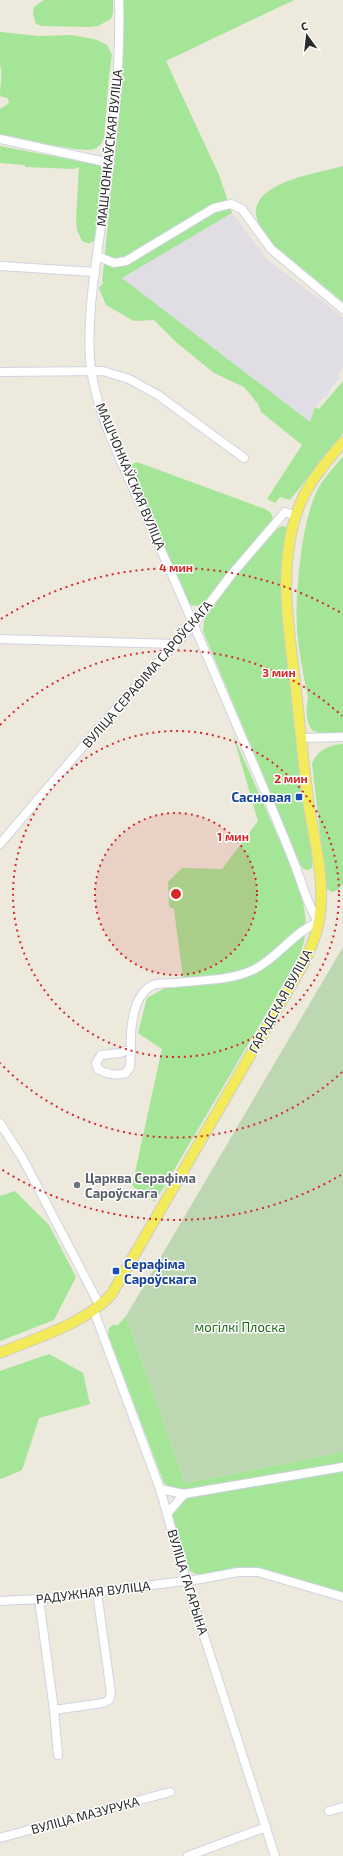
<svg xmlns="http://www.w3.org/2000/svg" width="343" height="1856" font-family="'Exo 2',sans-serif">
<rect width="100%" height="100%" fill="#ede9dc"/>
<path fill="#e1dde5" d="M232 213 269 261 343 317V368L338 375 340 377 328 392 329 394 327 397 325 396 315 407 310 422 122 278Z"/>
<g fill="#a4e597">
<path d="M44 0H113V13L111 19 98 26 89 27 42 26 36 24 33 14 34 7Z"/>
<path d="M121 0H294L166 61 219 175 232 213 122 278 310 422 315 407 319 409 343 381V433L290 500 280 497 275 503 267 499 302 445 261 412 258 404 244 387 214 373 176 342 154 320 134 321 106 305 99 288 104 282H102C112 188 120 94 121 0Z"/>
<path d="M0 32 39 36 72 35 97 40 107 45 112 55 109 75 104 138C102 143 99 147 94 149 83 154 17 137 0 135V109L8 104 9 101 7 98 0 96C0 87 3 72 0 65Z"/>
<path d="M0 146 100 165 103 171 104 177 96 238C92 244 88 244 82 241L77 230 76 219 79 167 74 169 25 167V165L0 163Z"/>
<path d="M343 166V302L275 246C268 238 257 225 256 214 254 181 320 173 343 166Z"/>
<path d="M343 456V734H324L313 731C305 721 306 709 308 698 304 676 299 654 297 631 295 595 301 526 316 493 322 479 334 468 343 456Z"/>
<path d="M137 462 265 509C273 513 274 517 270 525L206 601 198 606 190 605 187 601 131 470V465Z"/>
<path d="M282 526 287 527 288 530 283 576 303 777C299 799 303 803 308 823 311 835 311 849 312 861V868L308 870 304 869 301 866 203 631 205 616 239 573 277 529Z"/>
<path d="M233 735 295 875C306 908 312 932 295 965L155 1202 132 1186 162 1049 138 1033 147 998 183 978 174 909 169 907 168 882 182 868 222 869 258 821Z"/>
<path d="M343 744V884L338 890 332 892 327 889 326 885 312 763C318 750 329 745 343 744Z"/>
<path d="M15 1191 49 1225 76 1277 54 1320 0 1341V1196Z"/>
<path d="M126 1316 185 1483 343 1452V1463L187 1491 172 1488 164 1483 108 1335 109 1328 113 1325H118Z"/>
<path d="M49 1354 83 1373 90 1404 39 1418 22 1470 1 1479 0 1478V1371Z"/>
<path d="M343 1470V1593L261 1569 242 1567 198 1575 190 1571 172 1516 175 1508 183 1499Z"/>
</g>
<path fill="#bed7b3" d="M343 947V1452L185 1483 126 1316Z"/>
<g fill="none" stroke-linecap="round" stroke-linejoin="round">
<g stroke="#d1d2e4" stroke-width="10">
<g id="minor">
<path d="M119 0C121 73 112 146 102 218 96 265 87 312 90 359 94 414 131 481 153 532 191 617 227 702 263 787 274 814 286 841 296 868 303 886 308 907 319 922 293 932 278 958 253 970 229 981 200 980 174 983 168 983 158 983 153 985 132 995 130 1030 131 1049L120 1053 101 1055 96 1063 98 1069C105 1074 118 1076 126 1073L130 1067 131 1049"/>
<path d="M0 139 110 163"/>
<path d="M97 256 114 263 126 261 214 208 231 204 242 209 271 249 343 309"/>
<path d="M0 266 95 272"/>
<path d="M0 372 103 371 129 379 158 395 244 458"/>
<path d="M0 639 176 644"/>
<path d="M301 738 343 737"/>
<path d="M0 844 102 724 194 624 231 575 285 512 296 516"/>
<path d="M0 1123 23 1159 100 1306"/>
<path d="M94 1311 160 1489 186 1580 275 1856"/>
<path d="M160 1489 184 1494 343 1467"/>
<path d="M167 1514 184 1494"/>
<path d="M39 1599 54 1710 58 1755"/>
<path d="M0 1601 39 1599 201 1579 238 1572H258L343 1597"/>
<path d="M54 1710 103 1703 109 1700 111 1693 97 1592"/>
<path d="M329 1811 343 1807"/>
<path d="M0 1838 170 1792"/>
<path d="M188 1856 266 1827"/>
</g>
</g>
<g stroke="#ccc" stroke-width="12">
<path id="major" d="M0 1353C38 1337 82 1325 111 1295L305 961C310 949 317 935 319 921 326 885 315 843 309 807 304 768 300 729 296 690 289 628 276 564 300 504 310 480 327 461 343 442"/>
</g>
<use href="#minor" stroke="#fff" stroke-width="8"/>
<use href="#major" stroke="#f4eb5a" stroke-width="10"/>
</g>
<circle cx="176" cy="894" r="81" fill="#d62828" fill-opacity=".12"/>
<g fill="none" stroke="#d62828" stroke-width="2" stroke-dasharray="2 4">
<circle cx="176" cy="894" r="81"/>
<circle cx="176" cy="894" r="163"/>
<path d="M342 1072A244 244 0 0 1 0 1063M0 725A244 244 0 0 1 342 716"/>
<path d="M341 1175A326 326 0 0 1 1 1169M1 619A326 326 0 0 1 341 613"/>
</g>
<g fill="#1a4fb4" stroke="#fff" stroke-width="1.5">
<rect x="295" y="793" width="8" height="8" rx="2"/>
<rect x="112" y="1267" width="8" height="8" rx="2"/>
</g>
<circle fill="#6b7280" stroke="#fff" stroke-width="1.5" cx="77" cy="1185" r="4"/>
<g text-anchor="middle" dominant-baseline="central" stroke-width="3" stroke-linejoin="round" paint-order="stroke">
<g font-size="13" fill="#2b2b2b" stroke="#fff">
<text transform="translate(109 148) rotate(-84)">МАШЧОНКАЎСКАЯ ВУЛІЦА</text>
<text transform="translate(131 476) rotate(67)">МАШЧОНКАЎСКАЯ ВУЛІЦА</text>
<text transform="translate(147 674) rotate(-49)">ВУЛІЦА СЕРАФІМА САРОЎСКАГА</text>
<text transform="translate(280 1001) rotate(-61)">ГАРАДСКАЯ ВУЛІЦА</text>
<text transform="translate(188 1582) rotate(73)">ВУЛІЦА ГАГАРЫНА</text>
<text transform="translate(93 1592) rotate(-7)">РАДУЖНАЯ ВУЛІЦА</text>
<text transform="translate(85 1815) rotate(-15)">ВУЛІЦА МАЗУРУКА</text>
</g>
<g font-size="13" font-weight="bold" fill="#164399" stroke="#fff" text-anchor="end">
<text x="291" y="797">Сасновая</text>
<text x="124" y="1264" text-anchor="start">Серафіма<tspan x="124" dy="15">Сароўскага</tspan></text>
</g>
<g font-size="13" font-weight="bold" fill="#5b616d" stroke="#fff" text-anchor="start">
<text x="85" y="1178">Царква Серафіма<tspan x="85" dy="15">Сароўскага</tspan></text>
</g>
<g font-size="13" fill="#1b6a18" stroke="#fff">
<text x="240" y="1327">могілкі Плоска</text>
</g>
</g>
<circle cx="176" cy="894" r="6" fill="#d62828" stroke="#fff" stroke-width="2"/>
<g font-size="12" text-anchor="middle" font-weight="bold" fill="#d62828" stroke="#fff" stroke-width="3" stroke-linejoin="round" paint-order="stroke">
<text x="176" y="572">4 мин</text>
<text x="279" y="677">3 мин</text>
<text x="291" y="783">2 мин</text>
<text x="233" y="841">1 мин</text>
</g>
<g transform="translate(307 36) rotate(345)" stroke="#ffffff" stroke-width="3" paint-order="stroke">
<path d="M0-3L7 15L0 10L-7 15Z" fill="#2b2b2b"/>
<text y="-6" font-size="11" font-weight="bold" text-anchor="middle" fill="#2b2b2b">С</text>
</g>
</svg>
